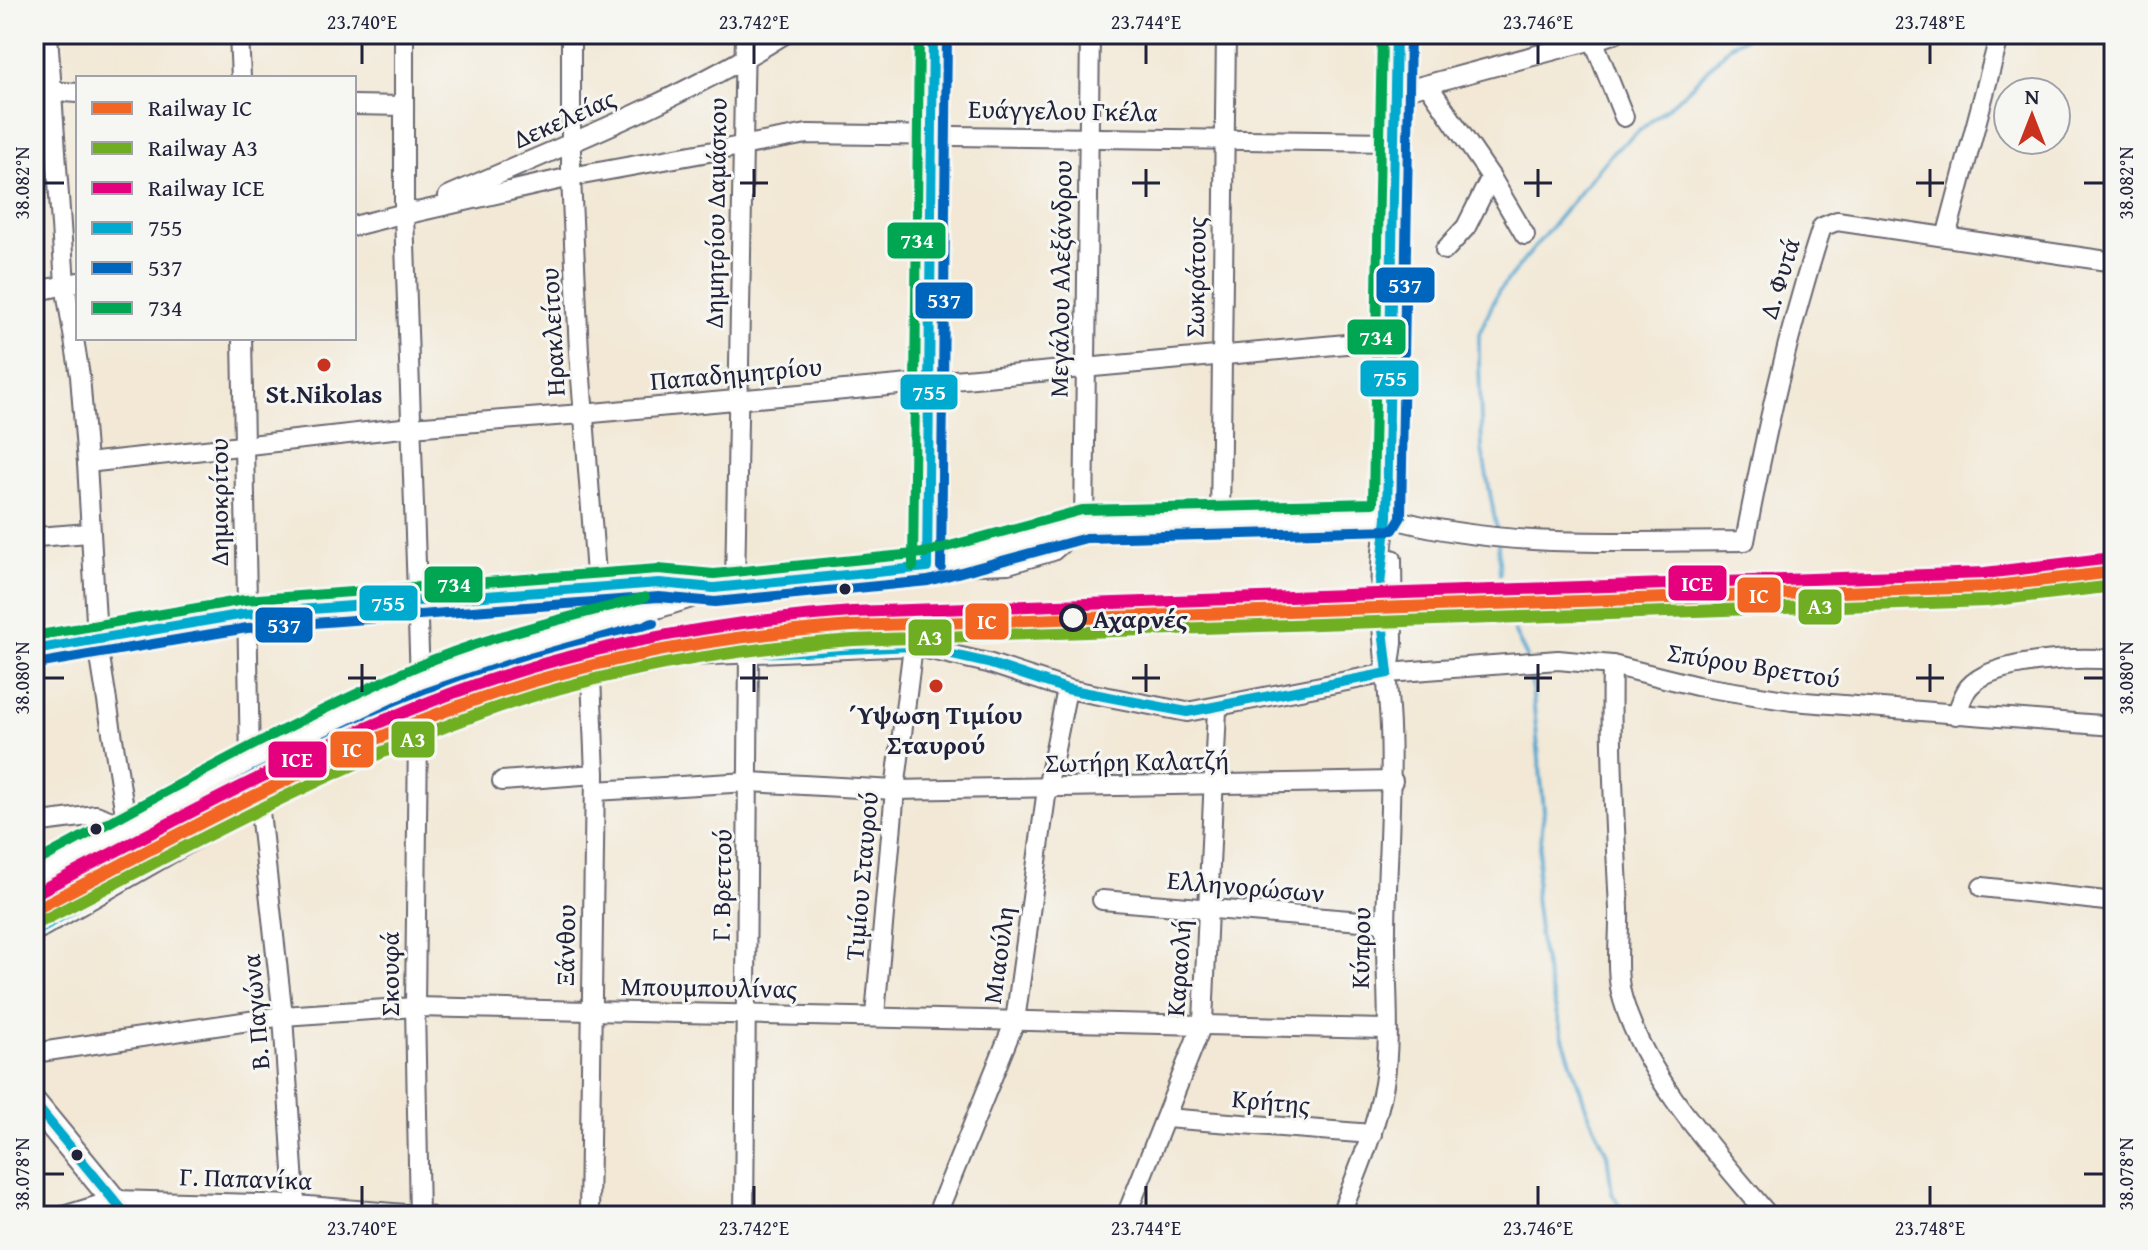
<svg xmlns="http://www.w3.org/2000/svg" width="2148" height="1250" font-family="'Gentium Book Plus',serif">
<rect width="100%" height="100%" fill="#f6f6f2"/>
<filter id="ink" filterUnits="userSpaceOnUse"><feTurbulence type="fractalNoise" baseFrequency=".0125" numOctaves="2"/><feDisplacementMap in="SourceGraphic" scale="16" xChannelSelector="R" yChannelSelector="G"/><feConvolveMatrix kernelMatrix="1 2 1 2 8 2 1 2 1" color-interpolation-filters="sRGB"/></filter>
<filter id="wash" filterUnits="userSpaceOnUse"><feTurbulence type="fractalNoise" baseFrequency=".006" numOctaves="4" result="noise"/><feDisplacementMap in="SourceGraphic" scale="32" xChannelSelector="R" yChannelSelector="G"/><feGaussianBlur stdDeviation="1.8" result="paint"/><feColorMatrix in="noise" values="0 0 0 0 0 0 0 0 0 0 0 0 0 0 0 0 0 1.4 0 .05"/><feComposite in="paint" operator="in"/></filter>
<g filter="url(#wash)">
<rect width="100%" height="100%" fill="#f2e8d5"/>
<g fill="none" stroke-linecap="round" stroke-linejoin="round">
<g stroke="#52a4cd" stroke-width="4">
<path d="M1497 531 1482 450 1479 362V334L1498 292 1611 154 1684 94 1732 44 1753 34"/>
<path d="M1498 543 1500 574"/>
<path d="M1514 631 1527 657"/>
<path d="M1530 666 1544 810 1535 897 1542 954 1562 1035 1587 1110 1607 1154 1612 1193 1625 1216"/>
</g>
</g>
</g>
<g filter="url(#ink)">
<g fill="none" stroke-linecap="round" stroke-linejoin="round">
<g stroke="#6b6771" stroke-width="22">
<g id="minor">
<path d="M48 34 65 284 80 376 87 463 97 638 127 827"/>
<path d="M239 34 241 78"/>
<path d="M404 34V215L420 680"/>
<path d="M571 34V177L579 352 600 626"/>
<path d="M933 34 927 567 1008 564 1053 551 1084 524 1090 34"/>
<path d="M1591 34 1624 117"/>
<path d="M1428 85 1491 177 1525 235"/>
<path d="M34 90 78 93"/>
<path d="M1395 93 1615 34"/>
<path d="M354 105 404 106"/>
<path d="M448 196C563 146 679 101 785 34"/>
<path d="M404 215 571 177 807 134 1394 142"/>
<path d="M354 226 413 211"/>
<path d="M1946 237 2000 34"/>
<path d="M1445 250 1466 227 1491 177"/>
<path d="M34 292 78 282"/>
<path d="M242 338 250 762"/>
<path d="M87 463 411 427 582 414 1390 340"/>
<path d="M1387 517C1500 550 1628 541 1745 541 1765 435 1788 330 1822 227L1837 221 2114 262"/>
<path d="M1220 520 1226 34"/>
<path d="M37 537 89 533"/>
<path d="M735 585 745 34"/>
<path d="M1390 665 1393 643 1392 559"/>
<path d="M1612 665C1610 747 1615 828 1619 909 1620 939 1614 971 1623 1000 1646 1079 1717 1154 1769 1216"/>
<path d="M1956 715C1960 706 1963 694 1969 687 1993 659 2079 657 2114 660"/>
<path d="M418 732 415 1007 419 1216"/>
<path d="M502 781 595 774"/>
<path d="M595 791 749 782 895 790 1393 781"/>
<path d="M259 803 283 1016 296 1216"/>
<path d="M34 823 96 815 127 827"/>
<path d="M1982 887 2114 902"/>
<path d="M1102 900 1386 923"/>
<path d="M34 932 259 803 356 757 459 716 551 685 691 656 913 646 988 663 1067 689 1187 712 1388 673 1558 660 1612 665 1697 686 1792 701 2114 726"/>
<path d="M875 1015 895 790 913 646"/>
<path d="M34 1053 283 1016 415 1007 1385 1029"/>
<path d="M1166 1118 1372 1134"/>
<path d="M63 1216 115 1200 296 1205 429 1216"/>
<path d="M589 1216 595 774 591 676"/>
<path d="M744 1216 749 652"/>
<path d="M936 1216 1015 1021 1047 789 1067 689"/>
<path d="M1126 1216 1203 1022 1217 709"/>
<path d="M1340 1216C1357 1173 1376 1130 1384 1084 1392 1034 1385 978 1386 927 1387 860 1393 794 1390 727 1387 653 1372 592 1387 517"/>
</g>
</g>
<g stroke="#6b6771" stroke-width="28">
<g id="major">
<path d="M34 650 245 614 659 583 714 588 927 567 1084 524 1387 517 1396 34"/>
<path d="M34 879 250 762 420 680 704 591"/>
<path d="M34 1103 127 1216"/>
</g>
</g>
<use href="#minor" stroke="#fff" stroke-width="18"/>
<use href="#major" stroke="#fff" stroke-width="24"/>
<g stroke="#f6f6f2" stroke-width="16">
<g id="bus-1">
<path d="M34 650 245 614 659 583 714 588 927 567 933 34"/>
<path d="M34 932 259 803 356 757 551 685 691 656 913 646 988 663 1067 689 1187 712 1388 673 1379 595 1387 517 1396 34"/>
<path d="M34 1103 127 1216"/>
</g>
</g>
<g stroke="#f6f6f2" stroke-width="16">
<g id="bus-2">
<path d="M941 567 947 34"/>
<path d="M36 664 247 628 659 597 715 602 928 581 1086 538 1393 530 1401 517 1410 34"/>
<path d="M41 891 256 774 425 693 512 663 653 623"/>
</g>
</g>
<g stroke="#f6f6f2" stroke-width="16">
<g id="bus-3">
<path d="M913 567 919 34"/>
<path d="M34 636 244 600 658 569 714 574 924 553 1082 510 1373 503 1382 34"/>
<path d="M34 863C159 796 283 725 413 668 486 636 568 618 645 597"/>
</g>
</g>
<use href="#bus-1" stroke="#00a9ce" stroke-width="10"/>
<use href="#bus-2" stroke="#0065bd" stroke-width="10"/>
<use href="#bus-3" stroke="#00a651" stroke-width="10"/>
<g stroke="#f6f6f2" stroke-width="18">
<path id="rail-1" d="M34 910C181 834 327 751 484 697 603 656 726 635 852 626L1986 587 2114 572"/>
</g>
<g stroke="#f6f6f2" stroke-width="18">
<path id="rail-2" d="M40 922C186 847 330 767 484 712 603 670 727 649 853 640L1986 601 2114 586"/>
</g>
<g stroke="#f6f6f2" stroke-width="18">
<path id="rail-3" d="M34 894C179 819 323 738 478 684 599 643 724 621 852 612L1985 573 2112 558"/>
</g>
<use href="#rail-1" stroke="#f26522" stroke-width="12"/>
<use href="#rail-2" stroke="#6fae23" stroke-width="12"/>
<use href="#rail-3" stroke="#e5007d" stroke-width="12"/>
</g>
</g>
<path fill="none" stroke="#22223b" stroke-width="3" d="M362 44V64M754 44V64M1146 44V64M1538 44V64M1930 44V64M754 169V197M1146 169V197M1538 169V197M1930 169V197M44 183H64M740 183H768M1132 183H1160M1524 183H1552M1916 183H1944M2084 183H2104M362 664V692M754 664V692M1146 664V692M1538 664V692M1930 664V692M44 678H64M348 678H376M740 678H768M1132 678H1160M1524 678H1552M1916 678H1944M2084 678H2104M44 1174H64M2084 1174H2104M362 1186V1206M754 1186V1206M1146 1186V1206M1538 1186V1206M1930 1186V1206"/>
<g fill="#c8321e" stroke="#f6f6f2" stroke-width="3">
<circle cx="324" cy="365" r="8"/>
<circle cx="936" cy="686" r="8"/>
</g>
<g fill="#22223b" stroke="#f6f6f2" stroke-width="3">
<circle cx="845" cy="589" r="7"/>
<circle cx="96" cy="829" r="7"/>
<circle cx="77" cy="1155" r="7"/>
</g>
<circle fill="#f6f6f2" stroke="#22223b" stroke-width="4" cx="1073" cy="618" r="12"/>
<g text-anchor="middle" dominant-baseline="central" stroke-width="6" stroke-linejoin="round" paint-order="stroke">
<g font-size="26" fill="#22223b" stroke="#f6f6f2">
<text transform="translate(1063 110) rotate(1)">Ευάγγελου Γκέλα</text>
<text transform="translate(564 118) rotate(-24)">Δεκελείας</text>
<text transform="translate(715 213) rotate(-89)">Δημητρίου Δαμάσκου</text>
<text transform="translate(1195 277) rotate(-89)">Σωκράτους</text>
<text transform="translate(1779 278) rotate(-73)">Δ. Φυτά</text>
<text transform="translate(1060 279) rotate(-89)">Μεγάλου Αλεξάνδρου</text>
<text transform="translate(552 332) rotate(-93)">Ηρακλείτου</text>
<text transform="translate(736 373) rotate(-5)">Παπαδημητρίου</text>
<text transform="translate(218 502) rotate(-90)">Δημοκρίτου</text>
<text transform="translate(1754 665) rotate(9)">Σπύρου Βρεττού</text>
<text transform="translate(1137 761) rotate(-1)">Σωτήρη Καλατζή</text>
<text transform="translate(861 876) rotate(-85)">Τιμίου Σταυρού</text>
<text transform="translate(721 885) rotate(-89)">Γ. Βρεττού</text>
<text transform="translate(1246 886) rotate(5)">Ελληνορώσων</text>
<text transform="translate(565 945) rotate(-89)">Ξάνθου</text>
<text transform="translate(1360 948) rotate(-89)">Κύπρου</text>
<text transform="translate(998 955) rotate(-82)">Μιαούλη</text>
<text transform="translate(1178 968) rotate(-86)">Καραολή</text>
<text transform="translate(389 974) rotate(-90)">Σκουφά</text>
<text transform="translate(709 987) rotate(1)">Μπουμπουλίνας</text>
<text transform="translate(255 1012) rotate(-95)">Β. Παγώνα</text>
<text transform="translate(1271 1101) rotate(5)">Κρήτης</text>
<text transform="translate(246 1178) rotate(2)">Γ. Παπανίκα</text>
</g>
<g font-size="26" font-weight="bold" fill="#22223b" stroke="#f6f6f2">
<text x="324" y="393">St.Nikolas</text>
<text x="936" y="714">Ύψωση Τιμίου<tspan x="936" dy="30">Σταυρού</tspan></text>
</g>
<g font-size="26" font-weight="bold" fill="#22223b" stroke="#f6f6f2" text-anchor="start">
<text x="1093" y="618">Αχαρνές</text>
</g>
</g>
<g stroke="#f6f6f2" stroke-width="3">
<rect x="886" y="221" width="61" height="39" rx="8" fill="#00a651"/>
<rect x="1375" y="266" width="61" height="38" rx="8" fill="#0065bd"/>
<rect x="914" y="281" width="60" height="39" rx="8" fill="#0065bd"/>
<rect x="1346" y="318" width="61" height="38" rx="8" fill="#00a651"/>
<rect x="1359" y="359" width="61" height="39" rx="8" fill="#00a9ce"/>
<rect x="899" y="373" width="60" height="38" rx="8" fill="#00a9ce"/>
<rect x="1667" y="564" width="61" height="38" rx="8" fill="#e5007d"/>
<rect x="423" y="565" width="61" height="39" rx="8" fill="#00a651"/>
<rect x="1736" y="576" width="46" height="38" rx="8" fill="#f26522"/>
<rect x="358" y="584" width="61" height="38" rx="8" fill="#00a9ce"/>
<rect x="1797" y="588" width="46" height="38" rx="8" fill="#6fae23"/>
<rect x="964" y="602" width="46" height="39" rx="8" fill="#f26522"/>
<rect x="254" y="606" width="60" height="38" rx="8" fill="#0065bd"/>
<rect x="907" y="618" width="46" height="39" rx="8" fill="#6fae23"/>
<rect x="390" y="720" width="46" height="39" rx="8" fill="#6fae23"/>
<rect x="329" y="730" width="46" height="39" rx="8" fill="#f26522"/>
<rect x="267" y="740" width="61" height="39" rx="8" fill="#e5007d"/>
</g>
<g font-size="22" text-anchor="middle" font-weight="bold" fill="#fff">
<text x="917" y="248">734</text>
<text x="1405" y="293">537</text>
<text x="944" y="308">537</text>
<text x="1376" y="345">734</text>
<text x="1390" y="386">755</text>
<text x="929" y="400">755</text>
<text x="1697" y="591">ICE</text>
<text x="454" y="592">734</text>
<text x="1759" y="603">IC</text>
<text x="388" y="611">755</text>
<text x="1820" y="614">A3</text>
<text x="987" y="629">IC</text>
<text x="284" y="633">537</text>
<text x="930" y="645">A3</text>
<text x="413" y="747">A3</text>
<text x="352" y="757">IC</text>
<text x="297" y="767">ICE</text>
</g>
<rect width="2148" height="1250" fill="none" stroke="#f6f6f2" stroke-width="88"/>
<rect x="76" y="76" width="280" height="264" fill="#f6f6f2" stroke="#a1a1a9" stroke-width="2"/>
<rect x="92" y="102" width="40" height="12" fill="#f26522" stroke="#a1a1a9" stroke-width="2"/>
<text x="148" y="116" font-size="24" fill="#22223b">Railway IC</text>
<rect x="92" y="142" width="40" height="12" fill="#6fae23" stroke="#a1a1a9" stroke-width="2"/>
<text x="148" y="156" font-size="24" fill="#22223b">Railway A3</text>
<rect x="92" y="182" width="40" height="12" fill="#e5007d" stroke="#a1a1a9" stroke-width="2"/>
<text x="148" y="196" font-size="24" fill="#22223b">Railway ICE</text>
<rect x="92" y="222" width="40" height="12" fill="#00a9ce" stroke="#a1a1a9" stroke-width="2"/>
<text x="148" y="236" font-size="24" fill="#22223b">755</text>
<rect x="92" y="262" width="40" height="12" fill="#0065bd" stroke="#a1a1a9" stroke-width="2"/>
<text x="148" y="276" font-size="24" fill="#22223b">537</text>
<rect x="92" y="302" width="40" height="12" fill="#00a651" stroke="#a1a1a9" stroke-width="2"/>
<text x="148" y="316" font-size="24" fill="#22223b">734</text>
<g transform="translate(2032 116)"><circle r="38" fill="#f6f6f2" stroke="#a1a1a9" stroke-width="2"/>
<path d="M0-6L14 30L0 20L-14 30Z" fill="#c8321e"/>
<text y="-12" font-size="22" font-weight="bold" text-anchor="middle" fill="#22223b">N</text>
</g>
<rect x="44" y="44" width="2060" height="1162" fill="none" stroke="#22223b" stroke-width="3"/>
<g font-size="20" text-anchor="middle" fill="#22223b">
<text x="362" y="29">23.740°E</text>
<text x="754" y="29">23.742°E</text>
<text x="1146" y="29">23.744°E</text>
<text x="1538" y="29">23.746°E</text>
<text x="1930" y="29">23.748°E</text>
<text transform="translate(22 183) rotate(-90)" y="7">38.082°N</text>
<text transform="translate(2126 183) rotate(-90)" y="7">38.082°N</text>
<text transform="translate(22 678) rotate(-90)" y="7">38.080°N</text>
<text transform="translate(2126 678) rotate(-90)" y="7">38.080°N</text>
<text transform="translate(22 1174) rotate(-90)" y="7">38.078°N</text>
<text transform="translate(2126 1174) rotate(-90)" y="7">38.078°N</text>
<text x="362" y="1235">23.740°E</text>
<text x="754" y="1235">23.742°E</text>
<text x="1146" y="1235">23.744°E</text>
<text x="1538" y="1235">23.746°E</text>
<text x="1930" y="1235">23.748°E</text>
</g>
</svg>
